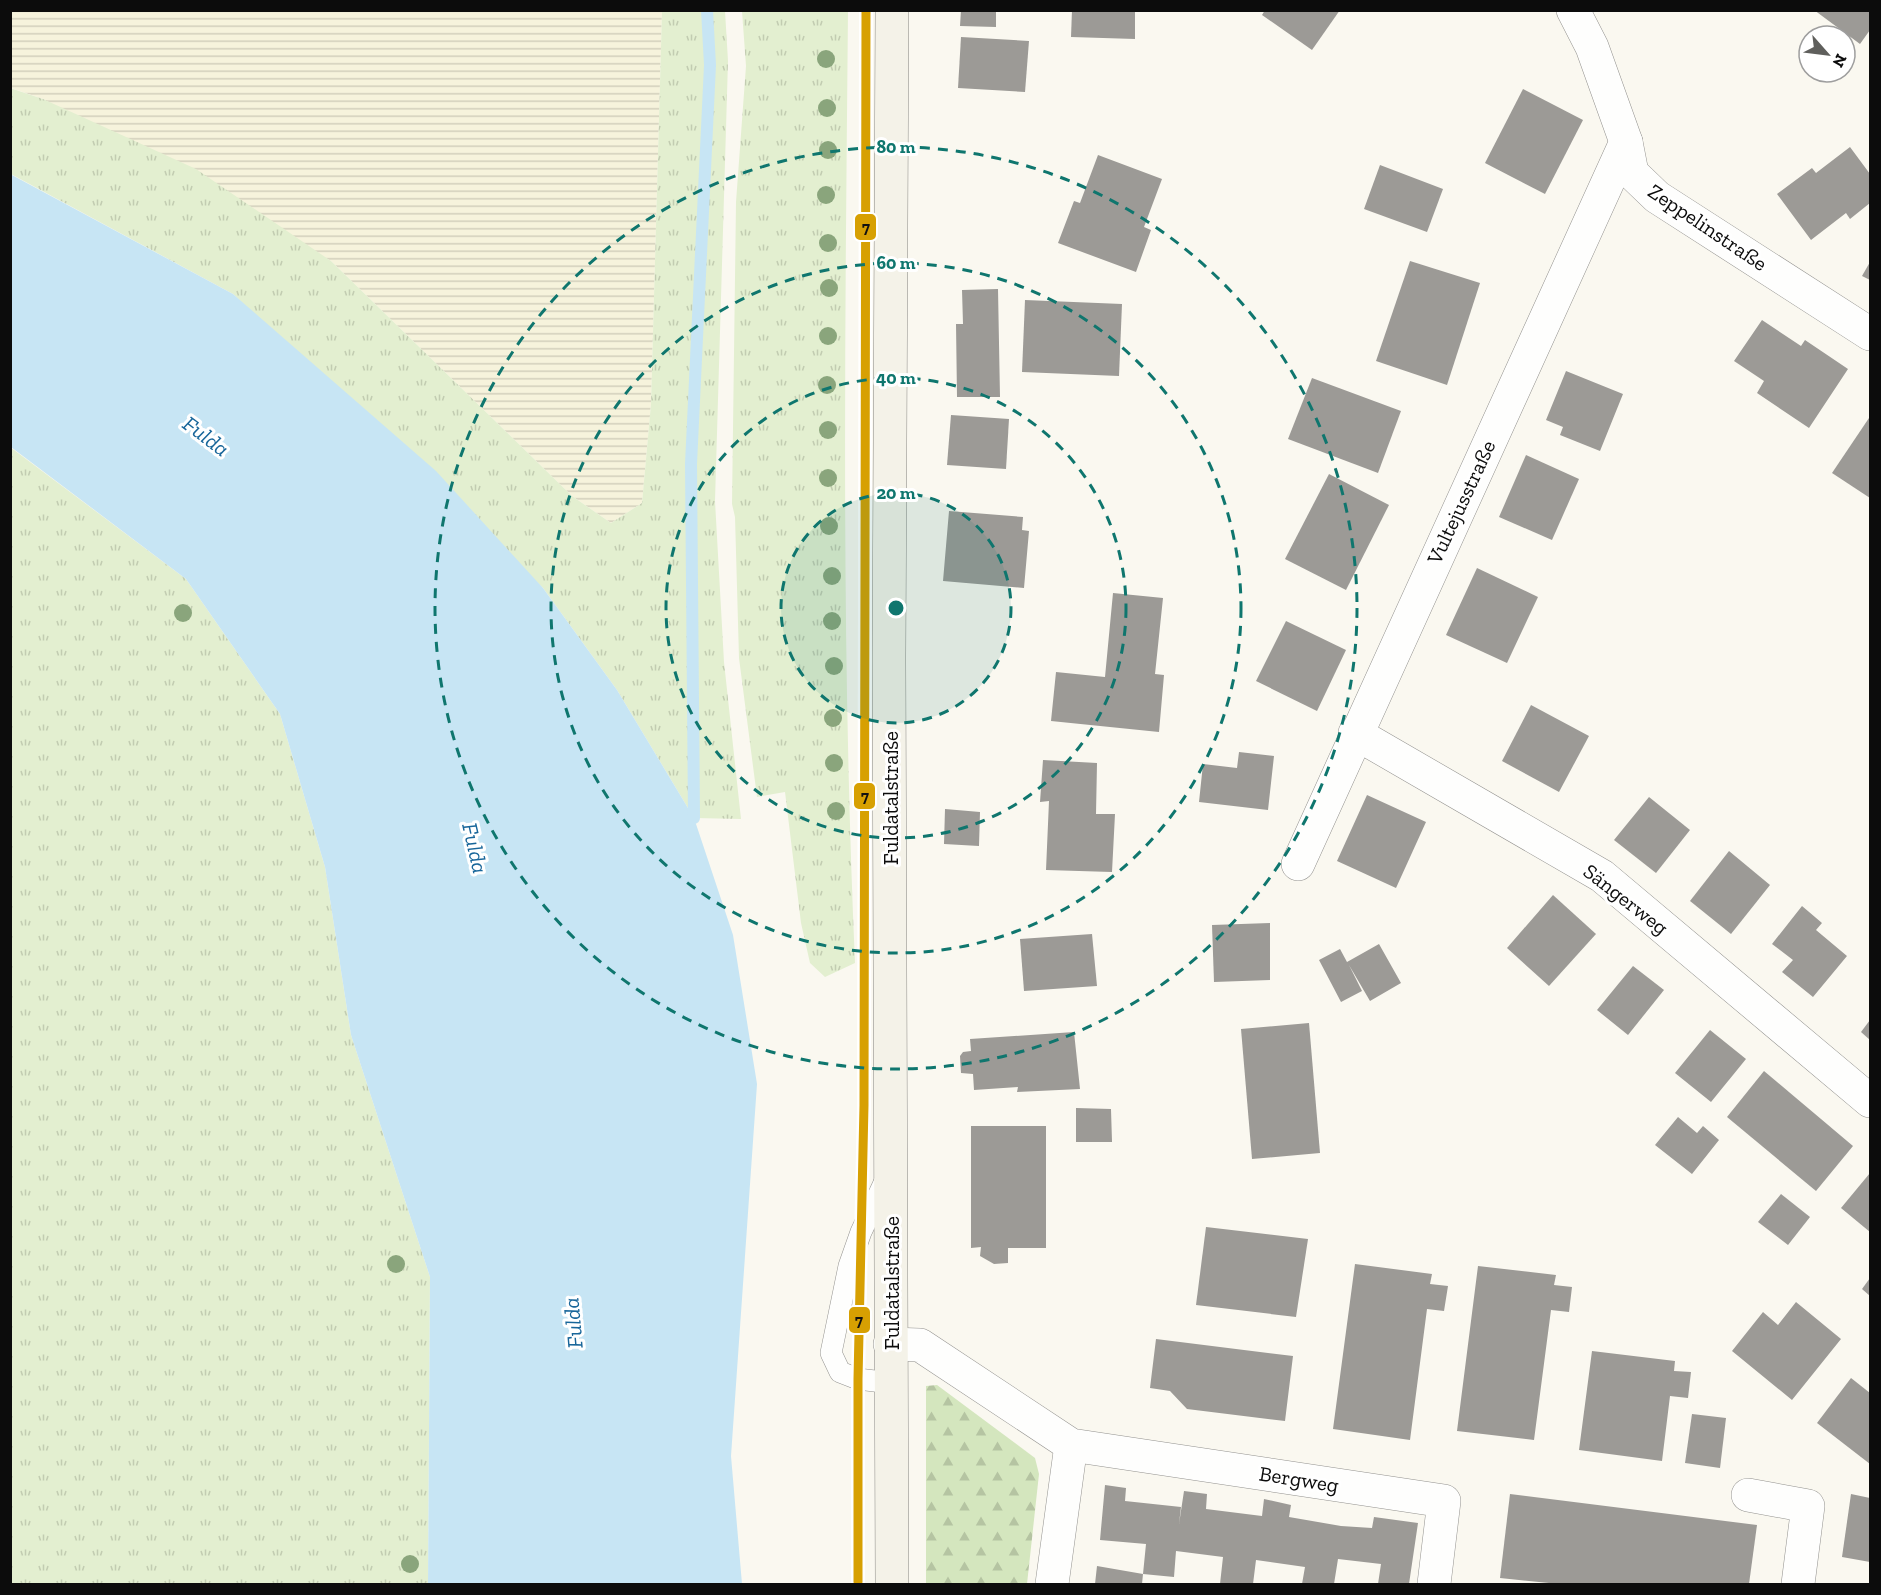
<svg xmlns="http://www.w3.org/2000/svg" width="1881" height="1595" font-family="'Zilla Slab',serif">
<defs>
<pattern id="farmland-rules" width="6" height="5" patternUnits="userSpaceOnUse" patternTransform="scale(1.5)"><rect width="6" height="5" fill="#f6f3dc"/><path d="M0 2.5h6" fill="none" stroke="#d2cfbc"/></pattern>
<pattern id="grass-tufts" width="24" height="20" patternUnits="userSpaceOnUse" patternTransform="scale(1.5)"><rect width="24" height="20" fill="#e3efd0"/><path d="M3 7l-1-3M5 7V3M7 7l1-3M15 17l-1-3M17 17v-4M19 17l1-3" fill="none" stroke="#c2ccb1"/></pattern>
<pattern id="forest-firs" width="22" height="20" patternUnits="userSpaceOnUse" patternTransform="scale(1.5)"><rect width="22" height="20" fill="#d4e6be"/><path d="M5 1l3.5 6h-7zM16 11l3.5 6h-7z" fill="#b5c4a2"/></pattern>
</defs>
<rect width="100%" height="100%" fill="#faf8f0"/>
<path fill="url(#farmland-rules)" d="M11 11H662L651 404 642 503 611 523 572 496 331 261 43 99 11 88Z"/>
<g fill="url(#grass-tufts)">
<path d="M662 11H725L728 61 715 501 724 662 741 819 694 818 617 690 543 588 233 294 11 174 10 88 43 99 196 169 331 261 572 496 611 523 642 503 651 404Z"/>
<path d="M742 11H848C845 328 841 646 855 963L825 977 810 963 801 923 785 792 757 797 739 658 735 517 732 504 736 202 746 66Z"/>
<path d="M10 447 186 579 280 714 325 867 351 1035 430 1277 428 1584H11Z"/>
</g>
<path fill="url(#forest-firs)" d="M937 1385 1035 1458 1039 1474 1027 1584H926V1386Z"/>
<path fill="#c7e5f4" d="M10 174 233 294 436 471 543 588 617 690 694 818 733 935 757 1084 731 1456 742 1584H428L430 1277 351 1035 325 867 280 714 186 579 11 447Z"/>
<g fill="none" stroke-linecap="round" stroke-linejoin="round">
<path stroke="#c7e5f4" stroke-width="12" d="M694 818 691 464 710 65 707 10"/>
</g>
<g fill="#9c9a96">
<path d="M961 10H996V27L960 26Z"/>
<path d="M1072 10H1135V39L1071 37Z"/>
<path d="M1265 10H1340L1312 50 1262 15Z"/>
<path d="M1814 10H1870V30L1860 44Z"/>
<path d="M961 37 1029 41 1025 92 958 88Z"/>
<path d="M1523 89 1583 120 1545 194 1485 163Z"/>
<path d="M1850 147 1870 174V203L1850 219 1846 213 1811 240 1777 194 1812 168 1816 173Z"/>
<path d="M1098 155 1162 179 1144 227 1151 230 1136 272 1058 243 1074 201 1080 203Z"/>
<path d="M1380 165 1443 189 1427 232 1364 209Z"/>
<path d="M1410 261 1480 283 1447 385 1376 361Z"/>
<path d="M1870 262V280L1862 276Z"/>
<path d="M998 289 1000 397H957L956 324H963L962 290Z"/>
<path d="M1025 300 1122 304 1119 376 1022 372Z"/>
<path d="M1762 320 1801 346 1805 340 1848 369 1809 428 1757 393 1764 381 1734 361Z"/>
<path d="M1566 371 1623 394 1600 451 1560 435 1563 427 1546 420Z"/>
<path d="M1312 378 1401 411 1378 473 1288 439Z"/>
<path d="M951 415 1009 419 1006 469 947 465Z"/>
<path d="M1869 418 1870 420V498L1832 473Z"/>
<path d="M1526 455 1579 479 1552 540 1499 517Z"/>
<path d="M1329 474 1389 505 1346 590 1285 559Z"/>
<path d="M949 511 1023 517 1022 530 1029 531 1024 588 943 581Z"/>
<path d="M1477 568 1538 597 1507 663 1446 635Z"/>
<path d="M1113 593 1163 598 1155 674 1164 675 1159 732 1051 721 1056 672 1105 677Z"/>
<path d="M1286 621 1346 650 1317 711 1256 681Z"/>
<path d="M1531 705 1589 736 1559 792 1502 761Z"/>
<path d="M1239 752 1274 756 1268 810 1199 802 1203 764 1237 768Z"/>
<path d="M1043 760 1097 763 1096 814H1115L1112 872 1046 870 1049 801 1040 802Z"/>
<path d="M1367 795 1426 822 1396 888 1337 861Z"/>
<path d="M1649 797 1690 830 1656 873 1614 840Z"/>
<path d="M945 809 980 812 979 846 944 844Z"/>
<path d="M1729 851 1770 885 1731 934 1690 901Z"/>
<path d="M1553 895 1596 934 1549 986 1507 948Z"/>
<path d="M1802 906 1822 923 1816 930 1847 956 1813 997 1782 972 1793 960 1772 944Z"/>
<path d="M1270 923V980L1214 982 1212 925Z"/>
<path d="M1092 934 1097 986 1024 991 1020 939Z"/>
<path d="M1379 944 1401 983 1370 1001 1349 965 1362 991 1341 1002 1319 960 1340 949 1347 962Z"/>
<path d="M1633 966 1664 990 1628 1035 1597 1010Z"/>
<path d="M1870 1020V1040L1861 1032Z"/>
<path d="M1309 1023 1320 1153 1252 1159 1241 1029Z"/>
<path d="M1710 1030 1746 1059 1711 1102 1675 1073Z"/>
<path d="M1074 1032 1080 1089 1017 1092 1018 1087 974 1090 973 1074 961 1073 960 1056 963 1052 971 1051 970 1039Z"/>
<path d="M1764 1071 1853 1146 1816 1191 1727 1117Z"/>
<path d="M1076 1108 1111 1109 1112 1142H1076Z"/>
<path d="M1678 1117 1697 1133 1703 1126 1719 1140 1692 1174 1655 1145Z"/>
<path d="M971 1126H1046V1248H1008V1263L994 1264 980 1256 981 1247 971 1248Z"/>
<path d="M1870 1173V1232L1841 1208Z"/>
<path d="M1781 1194 1810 1217 1788 1245 1758 1222Z"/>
<path d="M1206 1227 1308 1239 1296 1317 1196 1305Z"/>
<path d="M1355 1264 1432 1274 1430 1284 1448 1286 1444 1311 1427 1309 1410 1440 1333 1429Z"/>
<path d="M1478 1266 1556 1275 1554 1285 1572 1287 1569 1312 1551 1310 1534 1440 1457 1431Z"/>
<path d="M1870 1278V1296L1862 1289Z"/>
<path d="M1796 1302 1841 1339 1792 1400 1732 1351 1763 1312 1778 1325Z"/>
<path d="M1156 1339 1293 1356 1285 1421 1187 1409 1170 1391 1150 1388Z"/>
<path d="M1592 1351 1675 1361 1674 1371 1691 1372 1688 1398 1670 1396 1662 1461 1579 1450Z"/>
<path d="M1851 1378 1870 1393V1464L1817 1423Z"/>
<path d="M1692 1414 1726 1418 1720 1468 1685 1463Z"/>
<path d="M1105 1485 1126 1488 1125 1501 1181 1507 1179 1524 1184 1491 1207 1494 1206 1509 1262 1516 1264 1499 1291 1505 1289 1517 1341 1526 1372 1528 1374 1517 1418 1523 1409 1584H1378L1381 1564 1338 1559 1334 1584H1302L1305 1567 1256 1560 1253 1584H1220L1223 1557 1176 1551 1174 1577 1143 1574 1142 1584H1095L1097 1566 1143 1574 1146 1544 1100 1540Z"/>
<path d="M1510 1494 1757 1525 1749 1584H1559L1500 1578Z"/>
<path d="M1851 1494 1870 1498V1562L1842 1557Z"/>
</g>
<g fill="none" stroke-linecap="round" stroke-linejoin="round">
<g stroke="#93928f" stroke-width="22">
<path id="lane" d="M886 1179 861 1232 849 1266 831 1353 840 1372 858 1379 891 1383"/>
</g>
<g stroke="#93928f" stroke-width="34">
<g id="street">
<path d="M1573 10 1592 47 1626 142 1632 173 1657 197 1870 334"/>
<path d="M1355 733 1602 876 1870 1101"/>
<path d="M1298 864 1626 142"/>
<path d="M890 1344 920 1345 1071 1445 1444 1501 1434 1584"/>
<path d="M1748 1495 1808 1506 1798 1584"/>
<path d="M1052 1584 1071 1445"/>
</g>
</g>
<g stroke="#8a8985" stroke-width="34">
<path id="secondary" d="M892 1584 889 659 892 10"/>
</g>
<use href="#lane" stroke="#fefefd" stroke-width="21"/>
<use href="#street" stroke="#fefefd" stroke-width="33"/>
<use href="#secondary" stroke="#f4f2e8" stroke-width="33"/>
<path stroke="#d6c5c5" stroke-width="1.5" d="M858 1584V1582"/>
<g stroke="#fff" stroke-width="14">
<path id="tram-1" d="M858 1582V1379L864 1105 866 10"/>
</g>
<use href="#tram-1" stroke="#d7a002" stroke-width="9"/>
</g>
<g fill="#8aa57c">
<circle cx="826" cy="59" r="9"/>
<circle cx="827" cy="108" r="9"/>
<circle cx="828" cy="150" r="9"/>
<circle cx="826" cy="195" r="9"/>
<circle cx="828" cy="243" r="9"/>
<circle cx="829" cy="288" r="9"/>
<circle cx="828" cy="336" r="9"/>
<circle cx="827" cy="385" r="9"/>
<circle cx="828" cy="430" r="9"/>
<circle cx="828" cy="478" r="9"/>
<circle cx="829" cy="526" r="9"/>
<circle cx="832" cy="576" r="9"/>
<circle cx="183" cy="613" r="9"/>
<circle cx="832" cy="621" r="9"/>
<circle cx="834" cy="666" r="9"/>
<circle cx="833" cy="718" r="9"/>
<circle cx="834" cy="763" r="9"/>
<circle cx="836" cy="811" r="9"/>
<circle cx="396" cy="1264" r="9"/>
<circle cx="410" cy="1564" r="9"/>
</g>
<circle cx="896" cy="608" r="115" fill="#0f766e" fill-opacity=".12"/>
<g fill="none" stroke="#0f766e" stroke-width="3" stroke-dasharray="10 8">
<circle cx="896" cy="608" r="115"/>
<circle cx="896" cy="608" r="230"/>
<circle cx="896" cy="608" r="345"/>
<circle cx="896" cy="608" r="461"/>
</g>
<g text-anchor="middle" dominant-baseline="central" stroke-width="6" stroke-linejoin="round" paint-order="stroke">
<g font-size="21" fill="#0c0c0c" stroke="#fff">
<text transform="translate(1708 227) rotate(34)">Zeppelinstraße</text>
<text transform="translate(1461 502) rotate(-65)">Vultejusstraße</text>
<text transform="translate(890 798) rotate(-90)">Fuldatalstraße</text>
<text transform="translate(1626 899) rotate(38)">Sängerweg</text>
<text transform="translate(891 1283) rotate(-90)">Fuldatalstraße</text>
<text transform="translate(1299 1479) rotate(9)">Bergweg</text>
</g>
<g font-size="22" font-style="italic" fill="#18669a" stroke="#fff">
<text transform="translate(206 436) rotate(37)">Fulda</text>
<text transform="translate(475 848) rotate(77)">Fulda</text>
<text transform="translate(573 1323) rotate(-95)">Fulda</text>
</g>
</g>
<circle cx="896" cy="608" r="9" fill="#0f766e" stroke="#fff" stroke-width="3"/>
<g font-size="18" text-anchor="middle" font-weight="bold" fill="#0f766e" stroke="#fff" stroke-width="6" stroke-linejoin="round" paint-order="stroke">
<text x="896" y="153">80 m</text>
<text x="896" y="269">60 m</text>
<text x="896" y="384">40 m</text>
<text x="896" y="499">20 m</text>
</g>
<g stroke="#fff" stroke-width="2">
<rect x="854" y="213" width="23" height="28" rx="6" fill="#d7a002"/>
<rect x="853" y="782" width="23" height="28" rx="6" fill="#d7a002"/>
<rect x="848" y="1306" width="23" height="28" rx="6" fill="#d7a002"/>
</g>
<g font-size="16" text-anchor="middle" font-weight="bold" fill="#111">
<text x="866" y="233">7</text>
<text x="865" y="802">7</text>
<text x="859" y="1326">7</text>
</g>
<rect width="1881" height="1595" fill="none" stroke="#0c0c0c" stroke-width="24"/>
<g transform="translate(1827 54) rotate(118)"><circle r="28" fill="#ffffff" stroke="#9e9e9e" stroke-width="1.5"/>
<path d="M0-4.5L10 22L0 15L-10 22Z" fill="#5f5f5c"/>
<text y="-9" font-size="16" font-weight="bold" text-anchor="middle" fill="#0c0c0c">N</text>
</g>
</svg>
